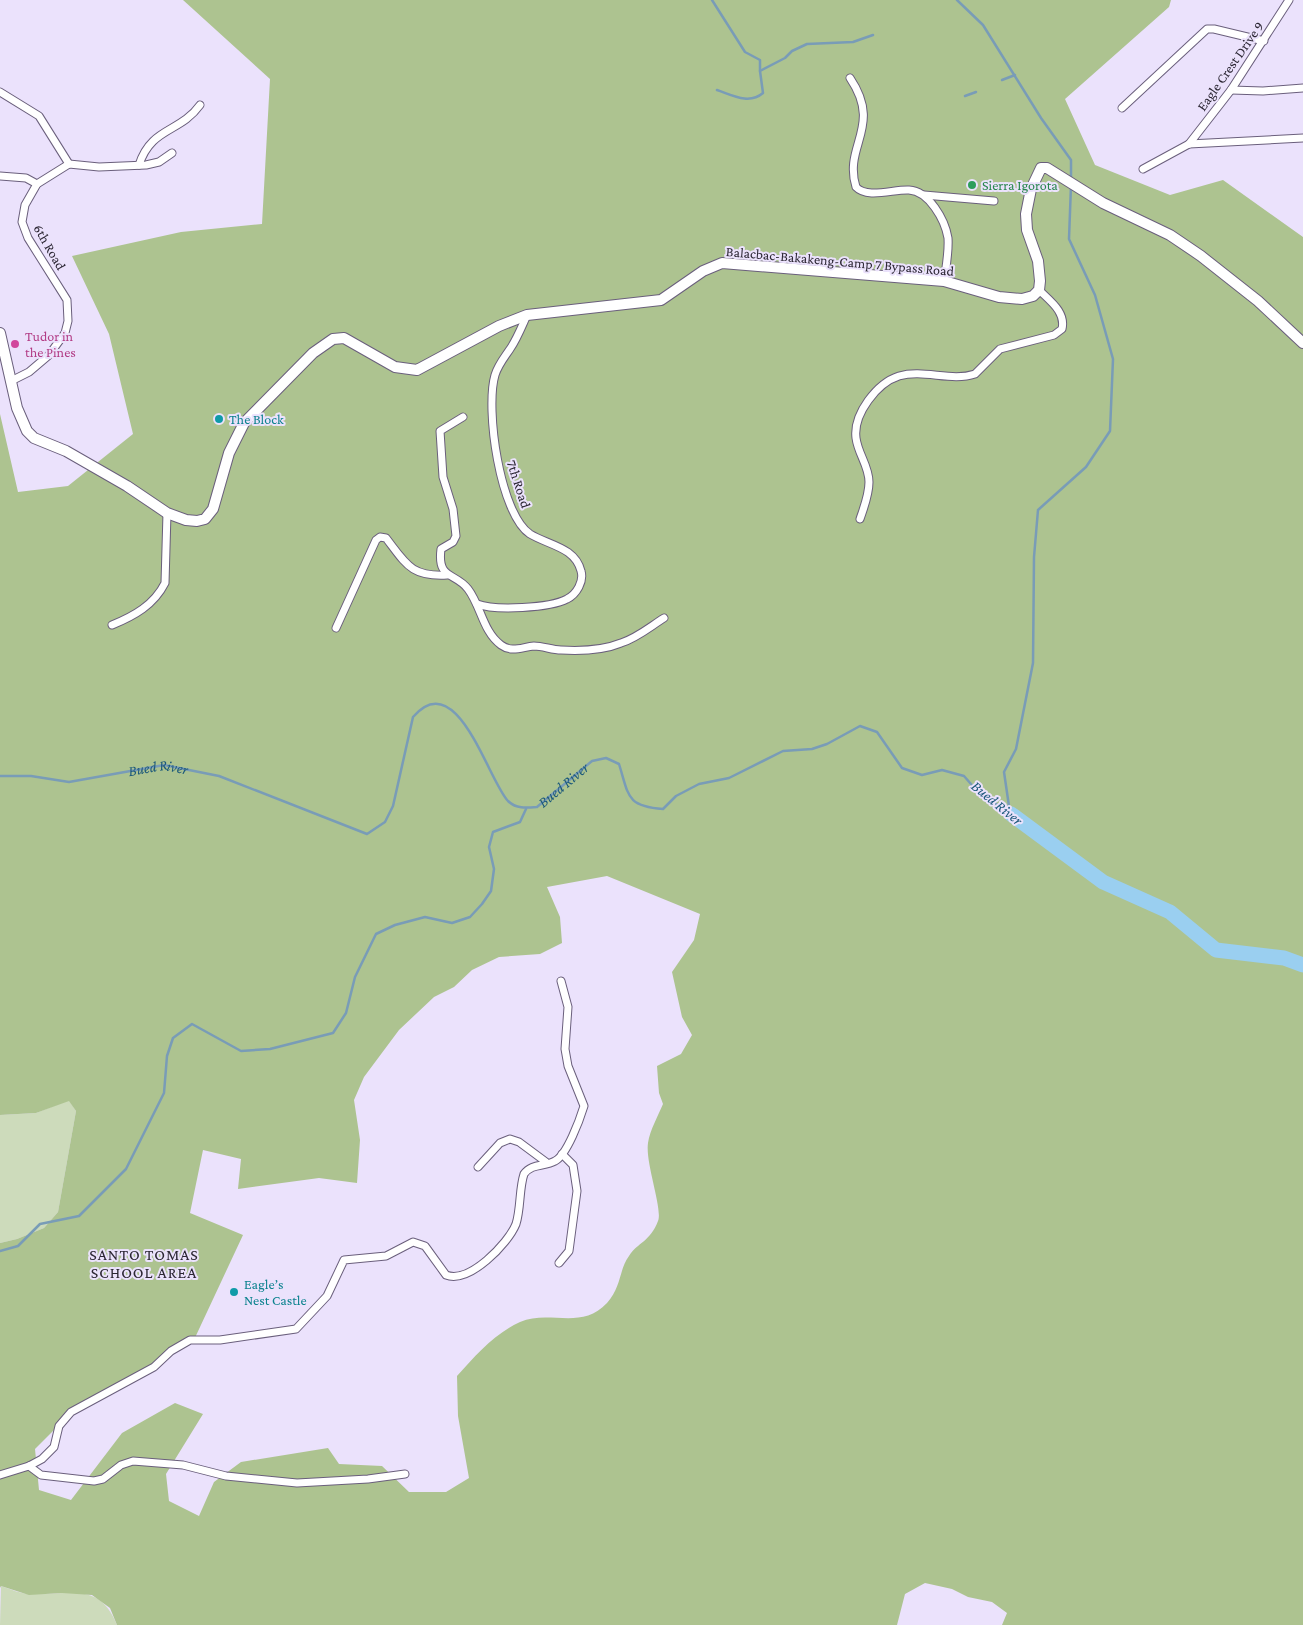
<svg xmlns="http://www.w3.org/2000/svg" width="1303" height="1625" font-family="'Crimson Pro',serif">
<rect width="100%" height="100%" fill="#ebe2fc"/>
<g fill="#cddbbb">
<path d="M69 1100 76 1111 58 1212 44 1228 17 1239 0 1243V1115L36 1113Z"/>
<path d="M1 1586C10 1589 21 1594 31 1594 69 1595 100 1581 117 1625H0Z"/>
</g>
<path fill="#adc390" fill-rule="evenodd" d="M183 0H1171L1169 7 1065 99 1095 165 1170 195 1223 180 1303 237V1625H1002L1007 1613 992 1602 968 1597 952 1589 925 1583 905 1594 897 1625H117L110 1608 92 1595 62 1593 29 1595 1 1586 0 1588V1243L17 1239 44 1228 58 1212 76 1111 69 1101 36 1113 0 1115V414L18 492 68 486 133 434 109 334 72 256 181 232 262 224 270 79ZM607 876 700 914 694 940 672 972 682 1017 692 1035 681 1054 657 1066 659 1093 663 1104C658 1116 650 1130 648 1143 645 1163 663 1209 658 1221 650 1242 638 1242 629 1256 619 1269 622 1286 607 1303 581 1331 549 1309 520 1322 494 1334 476 1355 457 1376L458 1416 469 1478 446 1492H409L382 1466 339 1464 328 1448 241 1462 214 1482 199 1516 169 1501 166 1474 203 1414 175 1403 122 1433 71 1500 39 1490 35 1449 67 1417 193 1342 243 1235 190 1213 203 1150 241 1159 238 1189 319 1178 357 1183 360 1140 354 1100 364 1077 399 1030 434 997 454 987 472 970 499 957 540 954 562 943 560 917 547 887Z"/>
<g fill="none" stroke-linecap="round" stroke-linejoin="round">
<g stroke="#799cb7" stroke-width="2.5">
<path d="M712 0 745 52 760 60V71"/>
<path d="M957 0 983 25 1041 118 1071 160V180"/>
<path d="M1002 80 1015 75"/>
<path d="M717 90C732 95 749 105 763 93L760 71 785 58 792 51 807 44 853 42 873 35"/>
<path d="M965 96 976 92"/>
<path id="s1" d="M0 776H31L69 782 164 765 219 776 367 834 385 822 393 806 413 717C457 665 488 780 508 801 516 809 526 808 537 807L592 761 606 758 619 764C629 796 626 806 663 809L676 796 699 784 729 778 783 751 812 749 827 744 860 726 877 732 902 768 922 775 942 770 964 776 977 791 1011 814"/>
<path d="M1010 813 1004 772 1016 749 1033 663 1034 557 1038 510 1086 467 1110 431 1113 359 1095 295 1069 239 1071 185"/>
<path d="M0 1251 18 1246 40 1224 79 1216 126 1169 164 1093 167 1056 173 1038 192 1024 241 1051 270 1049 333 1033 346 1013 355 977 376 934 395 925 425 917 452 923 470 917 482 904 491 891 494 869 489 847 493 832 520 822 526 809"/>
</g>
<path stroke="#9acff0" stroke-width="15" d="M1011 814 1103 882 1170 912 1216 950 1284 958 1303 965"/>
<g stroke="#6a5f7c" stroke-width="9">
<g id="minor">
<path d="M850 78C883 127 843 145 856 187 867 199 894 189 909 190 929 191 945 220 948 238 949 252 946 267 944 281"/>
<path d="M1231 90 1263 91 1303 88"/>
<path d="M0 92 39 116 69 164"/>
<path d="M1122 108 1207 29H1214L1264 41"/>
<path d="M1189 144 1231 90 1289 0"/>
<path d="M139 165C151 127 180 133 200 105"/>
<path d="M1143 169 1189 144 1303 138"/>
<path d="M0 176 26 178 37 184"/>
<path d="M924 195 994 201"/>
<path d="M11 381 29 372 49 355 65 333 68 321 67 300 28 238 22 222 25 205 37 184 69 164 99 167 146 165 159 162 172 153"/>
<path d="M463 417 440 431 443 477 453 509 456 536 453 542 441 549C437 580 455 572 468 589 481 606 483 632 501 645 512 653 522 647 534 646 543 646 552 650 561 650 579 651 604 650 621 643 637 638 651 626 664 618"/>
<path d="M860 519C864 507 869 495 869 482 869 466 858 454 856 438 853 414 877 383 899 376 924 369 951 382 975 374L1000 349 1054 335 1062 329C1066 312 1050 301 1039 290"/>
<path d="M477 604C495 611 550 608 567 599 577 594 584 581 581 571 575 547 548 545 530 534 500 514 485 409 495 375 498 365 504 358 510 349 517 339 522 326 527 315"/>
<path d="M112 625C134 616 154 605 165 583L167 513"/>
<path d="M336 628 376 540 380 537 386 538C406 564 411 577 447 575"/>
<path d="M478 1167 500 1143 510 1139 519 1142 546 1162"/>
<path d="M559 1263 569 1251 577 1191 573 1165 562 1154"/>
<path d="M29 1466 41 1475 94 1481 103 1479 121 1465 133 1461 183 1465 226 1476 297 1483 368 1479 405 1474"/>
<path d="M0 1475 29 1466 42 1459 54 1447 59 1426 71 1412 154 1367 171 1351 190 1340H220L296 1329 327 1296 344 1260 386 1256 413 1242 425 1246 446 1275C469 1284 508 1244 516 1224 521 1208 519 1189 524 1174 532 1163 544 1167 555 1161 567 1155 580 1119 584 1106L568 1066 565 1049 568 1007 561 981"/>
</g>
</g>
<g stroke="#6a5f7c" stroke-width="12">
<path id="secondary" d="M0 333 17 408 27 431 34 438 66 451 127 486 167 513 186 520 197 521 205 519 213 509 229 453 244 423 313 353 333 339 344 338 395 367 417 370 499 326 527 315 661 300 703 271 722 263 944 281 999 297 1022 299 1033 296 1039 290 1040 281 1038 261 1027 230 1026 214 1031 189 1041 168H1047L1103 203 1170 235 1201 256 1258 301 1303 343"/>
</g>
<use href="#minor" stroke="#fff" stroke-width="7"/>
<use href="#secondary" stroke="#fff" stroke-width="10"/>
</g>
<circle fill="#2e9e5b" stroke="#ebe2fc" stroke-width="2" cx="972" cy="185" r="5"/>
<circle fill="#d1479c" stroke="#ebe2fc" stroke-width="2" cx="15" cy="344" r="5"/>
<g fill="#0f9aa8" stroke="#ebe2fc" stroke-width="2">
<circle cx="219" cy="419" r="5"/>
<circle cx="234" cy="1292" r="5"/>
</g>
<g text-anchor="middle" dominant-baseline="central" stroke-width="4" stroke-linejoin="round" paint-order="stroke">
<g font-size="14" fill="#2b2633" stroke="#ebe2fc">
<text transform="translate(1230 66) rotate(-55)">Eagle Crest Drive 9</text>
<text transform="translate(50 247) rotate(60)">6th Road</text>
<text transform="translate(840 261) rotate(5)">Balacbac-Bakakeng-Camp 7 Bypass Road</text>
<text transform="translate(519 484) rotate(72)">7th Road</text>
</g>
<g font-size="14" fill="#27864d" stroke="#ebe2fc" text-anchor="start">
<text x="982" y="185">Sierra Igorota</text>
</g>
<g font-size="14" fill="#b23c85" stroke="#ebe2fc" text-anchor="start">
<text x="25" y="336">Tudor in<tspan x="25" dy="16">the Pines</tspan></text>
</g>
<g font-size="14" fill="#0d838f" stroke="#ebe2fc" text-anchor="start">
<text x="229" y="419">The Block</text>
<text x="244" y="1284">Eagle’s<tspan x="244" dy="16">Nest Castle</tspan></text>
</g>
<g font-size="15" font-style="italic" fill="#1b587a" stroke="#ebe2fc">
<text stroke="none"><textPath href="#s1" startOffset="160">Bued River</textPath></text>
<text stroke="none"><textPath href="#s1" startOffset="729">Bued River</textPath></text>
<text transform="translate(997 803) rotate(39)">Bued River</text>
</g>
<g font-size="16" letter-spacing="1" fill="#2b2633" stroke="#ebe2fc">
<text x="144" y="1254">SANTO TOMAS<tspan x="144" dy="18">SCHOOL AREA</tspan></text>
</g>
</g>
</svg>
